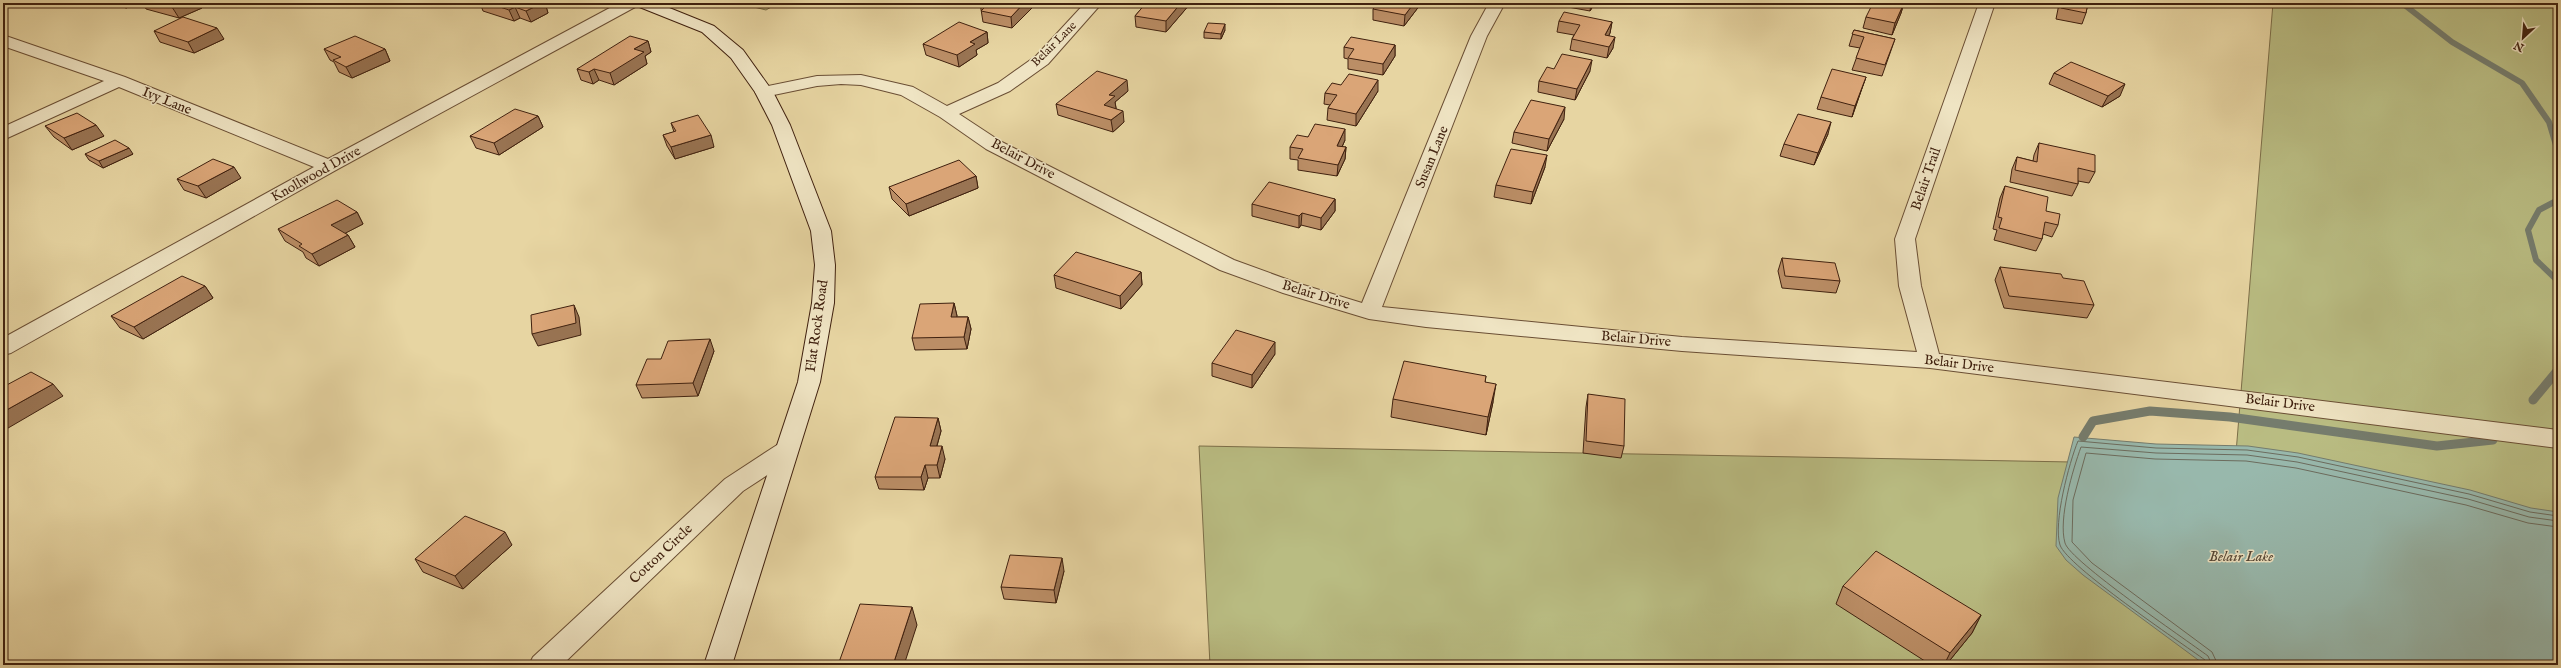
<svg xmlns="http://www.w3.org/2000/svg" width="2561" height="668" font-family="'IM FELL English',serif">
<rect width="100%" height="100%" fill="#e7d5a2"/>
<filter id="stains"><feTurbulence type="fractalNoise" baseFrequency=".005" numOctaves="4"/><feColorMatrix values="0 0 0 0 .2 0 0 0 0 .09 0 0 0 0 .02 0 0 0 .5 -.17"/></filter>
<radialGradient id="worn" r=".72"><stop offset=".6" stop-color="#630" stop-opacity="0"/><stop offset="1" stop-color="#630" stop-opacity=".3"/></radialGradient>
<g fill="#b9bc82" stroke="#7c6e48">
<path d="M738 3H778L766 10Z"/>
<path d="M2273 3H2558V665H1210L1199 446 2235 465Z"/>
</g>
<path fill="#98b8ac" stroke="#757c6d" d="M2074 437 2156 444 2248 446 2298 453 2470 490 2531 508 2558 512V665H2205L2083 575 2066 560 2056 546 2058 498Z"/>
<g fill="none" stroke-linecap="round" stroke-linejoin="round">
<g stroke="#6c6c5e" stroke-width="1">
<path d="M2207 665 2205 660C2180 642 2067 566 2060 545 2053 523 2069 463 2078 441L2156 448 2247 450 2298 457 2469 494 2530 512 2558 516"/>
<path d="M2212 665 2208 656C2185 639 2070 561 2065 543 2058 519 2073 469 2081 447L2156 453 2247 455 2297 462 2468 499 2529 517 2558 521"/>
<path d="M2218 665 2212 652 2092 563 2072 542 2073 500 2086 453 2155 459 2246 461 2296 468 2466 505 2528 523 2558 527"/>
</g>
<g stroke="#757c6d" stroke-width="6">
<path d="M2402 3 2452 42 2522 83 2549 122 2558 152"/>
<path d="M2558 200 2539 210 2528 230 2536 260 2558 281"/>
</g>
<g stroke="#757c6d" stroke-width="9">
<path d="M2533 400 2558 370"/>
<path d="M2083 437 2093 421 2150 411 2230 417 2437 446 2493 440"/>
</g>
<g stroke="#6a4e34" stroke-width="2">
<g id="street">
<path d="M619 3H639L637 6 336 170 11 353 3 355V338L314 167 119 87 3 140V127L104 81 3 46V35L125 77 328 159Z"/>
<path d="M1085 3H1102L1048 64 1010 91 959 114 1000 141 1234 260 1297 283 1362 303 1471 36 1489 3H1505L1487 36 1382 307 1682 337 1917 352 1899 286 1895 239 1979 3H1995L1915 239 1921 286 1939 354 2558 430V448L1930 368 1682 351 1426 327 1369 319 1283 293 1220 270 986 149 940 117 901 95 861 85 841 84 817 86 764 97 758 96 755 92 758 88 817 76 861 75 913 87 947 106 998 83 1036 56Z"/>
<path d="M786 442 795 445 798 451 795 457 743 491 562 665H529L533 657 725 479 777 445Z"/>
</g>
</g>
<g stroke="#40210f" stroke-width="2">
<path id="secondary" d="M635 3H657L714 26 743 50 773 92 790 125 831 231 835 265 834 303 820 382 732 665H704L798 382 812 303 815 265 811 231 772 125 755 92 731 58 702 32 637 6Z"/>
</g>
<use href="#street" fill="#efe4c3" fill-rule="evenodd"/>
<use href="#secondary" fill="#efe4c3" fill-rule="evenodd"/>
</g>
<g fill="#bb8e66" stroke="#40210f">
<path d="M112 3H138L126 8Z"/>
<path d="M143 3H200L202 8 179 18 146 9Z"/>
<path d="M452 3H467L462 6Z"/>
<path d="M480 3H545L548 13 531 22 520 18 514 21 483 11Z"/>
<path d="M980 3H1037L1012 28 983 22Z"/>
<path d="M1146 3H1190V4L1166 32 1136 27 1135 16Z"/>
<path d="M1378 3H1420V5L1404 26 1373 20V9Z"/>
<path d="M1557 3H1595L1590 11 1557 5Z"/>
<path d="M1904 3 1901 13 1892 35 1863 28 1866 17Z"/>
<path d="M2053 3H2088L2086 13 2082 24 2056 19 2059 4Z"/>
<path d="M1559 21 1612 22 1610 33 1609 35 1613 48 1607 58 1570 50 1572 39 1574 35 1557 32Z"/>
<path d="M1225 30 1221 39 1204 38V32Z"/>
<path d="M1854 30 1895 39 1882 76 1852 70 1860 48 1849 46Z"/>
<path d="M154 31 224 39 194 53 160 42Z"/>
<path d="M987 32 988 43 976 50 977 55 959 67 926 55 923 44Z"/>
<path d="M648 41 651 52 645 56 647 64 614 85 599 80 593 84 581 80 577 69Z"/>
<path d="M1395 45V56L1383 75 1348 69V59L1344 58V47Z"/>
<path d="M324 49H385L390 61 352 78 339 72 334 62 330 60Z"/>
<path d="M1554 69 1590 71 1575 100 1538 92 1539 81Z"/>
<path d="M2054 73 2120 96 2102 107 2049 84Z"/>
<path d="M1866 77 1852 117 1817 109 1821 97Z"/>
<path d="M1128 91 1115 102 1116 108 1124 122 1113 132 1058 115 1056 104Z"/>
<path d="M1378 91 1356 126 1327 120 1328 108 1330 105 1324 104 1325 93Z"/>
<path d="M538 116 543 127 499 155 476 148 470 136Z"/>
<path d="M1564 119 1547 151 1512 143 1514 132Z"/>
<path d="M671 123 714 147 675 159 667 146 663 135 674 132Z"/>
<path d="M45 126 104 136 72 150 54 137Z"/>
<path d="M1828 134 1814 165 1780 156 1784 144Z"/>
<path d="M1308 137 1345 140 1342 147H1346L1345 159 1337 176 1298 170V160L1290 159V147Z"/>
<path d="M2039 143 2095 172 2089 183 2078 181V184L2072 196 2010 182 2012 169 2017 157 2033 161 2034 155Z"/>
<path d="M85 154H133L103 168 89 160Z"/>
<path d="M1545 167 1531 204 1494 197 1496 185Z"/>
<path d="M976 176 978 188 909 216 892 199 889 187Z"/>
<path d="M241 178 206 198 184 190 177 179Z"/>
<path d="M2005 186 2046 211 2058 225 2052 237 2043 234 2042 239 2036 251 1994 240 1997 230 1993 229 2000 198Z"/>
<path d="M1335 199V211L1321 230 1301 225 1299 228 1252 216V204Z"/>
<path d="M357 212 363 224 345 233 348 235 355 247 319 266 306 258 303 252 285 241 278 229Z"/>
<path d="M1782 258 1840 281 1836 293 1782 288 1778 271Z"/>
<path d="M2000 267 2094 305 2087 318 2004 308 1995 280Z"/>
<path d="M1141 272 1142 285 1121 309 1056 288 1054 275Z"/>
<path d="M205 286 213 298 143 339 120 328 111 316Z"/>
<path d="M954 303 957 316 956 317H968L971 329 967 349 915 350 912 338Z"/>
<path d="M714 351 698 396 642 398 636 385 661 359Z"/>
<path d="M1275 354 1252 388 1212 376V363Z"/>
<path d="M1486 376 1485 382 1493 402 1486 435 1391 417 1393 399Z"/>
<path d="M1588 394 1624 446 1621 458 1583 453 1586 407Z"/>
<path d="M938 418 941 431 937 446 945 459 940 478H928L924 490 879 489 875 477Z"/>
<path d="M512 545 463 589 423 572 415 559Z"/>
<path d="M1064 571 1056 603 1004 599 1001 587Z"/>
<path d="M1843 586 1981 615 1972 633 1946 665H1931L1836 604Z"/>
</g>
<g fill="#997453" stroke="#40210f">
<path d="M123 3H138L126 8Z"/>
<path d="M182 3H200L202 8 179 18 172 7Z"/>
<path d="M461 3H467L462 6Z"/>
<path d="M542 3H545L548 13 531 22 526 11Z"/>
<path d="M1024 3H1037L1012 28 1011 17Z"/>
<path d="M1181 3H1190V4L1166 32V21Z"/>
<path d="M1414 3H1420V5L1404 26 1405 15Z"/>
<path d="M1591 3H1595L1590 11Z"/>
<path d="M1904 3 1901 13 1892 35 1895 23Z"/>
<path d="M515 7 520 18 514 21 509 10Z"/>
<path d="M1612 22 1610 33 1603 46 1605 35Z"/>
<path d="M1225 24V30L1221 39V34Z"/>
<path d="M217 28 224 39 194 53 188 42Z"/>
<path d="M987 32 988 43 976 50 977 55 959 67 957 55 970 42Z"/>
<path d="M1615 37 1613 48 1607 58 1609 47Z"/>
<path d="M648 41 651 52 645 56 647 64 614 85 610 73 634 49Z"/>
<path d="M1395 45V56L1383 75V64Z"/>
<path d="M385 49 390 61 352 78 346 67Z"/>
<path d="M1592 60 1590 71 1575 100 1577 89Z"/>
<path d="M594 69 599 80 593 84 589 72Z"/>
<path d="M1866 77 1862 88 1852 117 1855 106Z"/>
<path d="M1127 80 1128 91 1115 102 1116 108 1106 117 1104 105 1109 95Z"/>
<path d="M1378 80V91L1356 126V114Z"/>
<path d="M2125 84 2120 96 2102 107 2108 96Z"/>
<path d="M1565 107 1564 119 1547 151 1549 139Z"/>
<path d="M1123 111 1124 122 1113 132 1111 120Z"/>
<path d="M538 116 543 127 499 155 494 143Z"/>
<path d="M1831 122 1828 134 1814 165 1818 153Z"/>
<path d="M96 125 104 136 72 150 64 138Z"/>
<path d="M1345 129V140L1337 158V146Z"/>
<path d="M711 135 714 147 675 159 671 147Z"/>
<path d="M1346 147 1345 159 1337 176 1338 165Z"/>
<path d="M129 148 133 154 103 168 99 161Z"/>
<path d="M1547 155 1545 167 1531 204 1533 192Z"/>
<path d="M234 167 241 178 206 198 198 186Z"/>
<path d="M976 176 978 188 909 216 906 204Z"/>
<path d="M1335 199V211L1321 230V218Z"/>
<path d="M357 212 363 224 338 237 331 225Z"/>
<path d="M1302 213 1301 225 1299 228V216Z"/>
<path d="M348 235 355 247 319 266 312 254Z"/>
<path d="M1141 272 1142 285 1121 309 1120 296Z"/>
<path d="M205 286 213 298 143 339 134 327Z"/>
<path d="M954 303 957 316 954 330 951 317Z"/>
<path d="M574 305 579 317 581 335 538 346 532 334Z"/>
<path d="M968 317 971 329 967 349 964 337Z"/>
<path d="M710 339 714 351 698 396 693 383Z"/>
<path d="M1275 342V354L1252 388V375Z"/>
<path d="M53 384 63 396 3 431V412Z"/>
<path d="M1496 384 1493 402 1486 435 1488 417Z"/>
<path d="M938 418 941 431 933 459 930 446Z"/>
<path d="M942 446 945 459 940 478 937 465Z"/>
<path d="M925 465 928 478 924 490 921 477Z"/>
<path d="M505 532 512 545 463 589 455 576Z"/>
<path d="M1062 558 1064 571 1056 603 1054 590Z"/>
<path d="M912 607 917 625 904 665H893Z"/>
<path d="M1981 615 1972 633 1946 665H1944L1950 653Z"/>
</g>
<g fill="#daa577" stroke="#40210f">
<path d="M158 3H182L172 7Z"/>
<path d="M488 3H542L526 11 515 7 509 10Z"/>
<path d="M981 3H1024L1011 17 981 11 988 4Z"/>
<path d="M1146 3H1181L1166 21 1135 16Z"/>
<path d="M1378 3H1414L1405 15 1373 9Z"/>
<path d="M1873 3H1904L1895 23 1866 17Z"/>
<path d="M2061 3H2088L2086 13 2061 8Z"/>
<path d="M1564 12 1612 22 1605 35 1615 37 1609 47 1572 39 1580 25 1559 21Z"/>
<path d="M183 17 217 28 188 42 154 31Z"/>
<path d="M959 22 987 32 970 42 975 44 957 55 923 44Z"/>
<path d="M1208 23 1225 24 1221 34 1204 32Z"/>
<path d="M1854 30 1895 39 1885 65 1856 58 1864 37 1852 34Z"/>
<path d="M355 36 385 49 346 67 333 60 341 57 324 49Z"/>
<path d="M630 36 648 41 634 49 644 52 610 73 594 69 589 72 577 69Z"/>
<path d="M1351 37 1395 45 1383 64 1348 58 1354 49 1344 47Z"/>
<path d="M1562 54 1592 60 1577 89 1539 81 1547 67 1554 69Z"/>
<path d="M2071 62 2125 84 2108 96 2054 73Z"/>
<path d="M1832 69 1866 77 1855 106 1821 97Z"/>
<path d="M1097 71 1127 80 1109 95 1115 96 1104 105 1123 111 1111 120 1056 104Z"/>
<path d="M1349 74 1378 80 1356 114 1328 108 1337 95 1325 93 1332 83 1341 85Z"/>
<path d="M1531 100 1565 107 1549 139 1514 132Z"/>
<path d="M515 109 538 116 494 143 470 136Z"/>
<path d="M77 113 96 125 64 138 45 126Z"/>
<path d="M1798 114 1831 122 1818 153 1784 144Z"/>
<path d="M698 115 711 135 671 147 663 135 676 131 671 123Z"/>
<path d="M1315 124 1345 129 1337 146 1346 147 1338 165 1298 158 1303 149 1290 147 1297 135 1308 137Z"/>
<path d="M115 140 129 148 99 161 85 154Z"/>
<path d="M2039 143 2095 155V172L2078 168V184L2015 170 2017 157 2037 162Z"/>
<path d="M1511 149 1547 155 1533 192 1496 185Z"/>
<path d="M213 159 234 167 198 186 177 179Z"/>
<path d="M959 160 976 176 906 204 889 187Z"/>
<path d="M1269 182 1335 199 1321 218 1302 213 1299 216 1252 204Z"/>
<path d="M2005 186 2048 197 2046 211 2060 214 2058 225 2045 222 2042 239 1999 228 2002 218 1998 217Z"/>
<path d="M337 200 357 212 331 225 348 235 312 254 299 246 302 244 278 229Z"/>
<path d="M1076 252 1141 272 1120 296 1054 275Z"/>
<path d="M1782 258 1835 263 1840 281 1785 276Z"/>
<path d="M2000 267 2061 274 2063 278 2084 281 2094 305 2009 296Z"/>
<path d="M182 276 205 286 134 327 111 316Z"/>
<path d="M954 303 951 317H968L964 337 912 338 920 304Z"/>
<path d="M574 305 576 323 532 334 531 315Z"/>
<path d="M1236 330 1275 342 1252 375 1212 363Z"/>
<path d="M710 339 693 383 636 385 647 359H661L668 341Z"/>
<path d="M1404 361 1486 376 1485 382 1496 384 1488 417 1393 399Z"/>
<path d="M31 372 53 384 3 412V387Z"/>
<path d="M1588 394 1625 399 1624 446 1586 441Z"/>
<path d="M895 417 938 418 930 446H942L937 465H925L921 477H875Z"/>
<path d="M465 516 505 532 455 576 415 559Z"/>
<path d="M1876 551 1981 615 1950 653 1843 586Z"/>
<path d="M1010 555 1062 558 1054 590 1001 587Z"/>
<path d="M860 604 912 607 893 665H838Z"/>
</g>
<g text-anchor="middle" dominant-baseline="central" stroke-width="3" stroke-linejoin="round" paint-order="stroke">
<g font-size="12" fill="#40210f" stroke="#efe4c3">
<text transform="translate(1054 44) rotate(-45)">Belair Lane</text>
</g>
<g font-size="14" fill="#40210f" stroke="#efe4c3">
<text transform="translate(167 101) rotate(22)">Ivy Lane</text>
<text transform="translate(1432 157) rotate(-68)">Susan Lane</text>
<text transform="translate(1023 159) rotate(28)">Belair Drive</text>
<text transform="translate(316 174) rotate(-29)">Knollwood Drive</text>
<text transform="translate(1926 179) rotate(-71)">Belair Trail</text>
<text transform="translate(1316 295) rotate(17)">Belair Drive</text>
<text transform="translate(817 326) rotate(-82)">Flat Rock Road</text>
<text transform="translate(1636 339) rotate(5)">Belair Drive</text>
<text transform="translate(1959 364) rotate(7)">Belair Drive</text>
<text transform="translate(2280 403) rotate(7)">Belair Drive</text>
<text transform="translate(661 554) rotate(-43)">Cotton Circle</text>
</g>
<g font-size="15" font-style="italic" fill="#564736" stroke="#efe4c3">
<text x="2241" y="556">Belair Lake</text>
</g>
</g>
<rect width="2561" height="668" fill="none" stroke="#e7d5a2" stroke-width="16"/>
<rect x="4" y="4" width="2553" height="660" fill="none" stroke="#40210f" stroke-width="2"/>
<rect x="8" y="8" width="2545" height="652" fill="none" stroke="#40210f"/>
<g transform="translate(2523 38) rotate(206)" stroke="#efe4c3" stroke-width="3" paint-order="stroke">
<path d="M0-3L7 15L0 10L-7 15Z" fill="#40210f"/>
<text y="-6" font-size="11" font-weight="bold" text-anchor="middle" fill="#40210f">N</text>
</g>
<rect width="100%" height="100%" filter="url(#stains)"/>
<rect width="100%" height="100%" fill="url(#worn)"/>
</svg>
